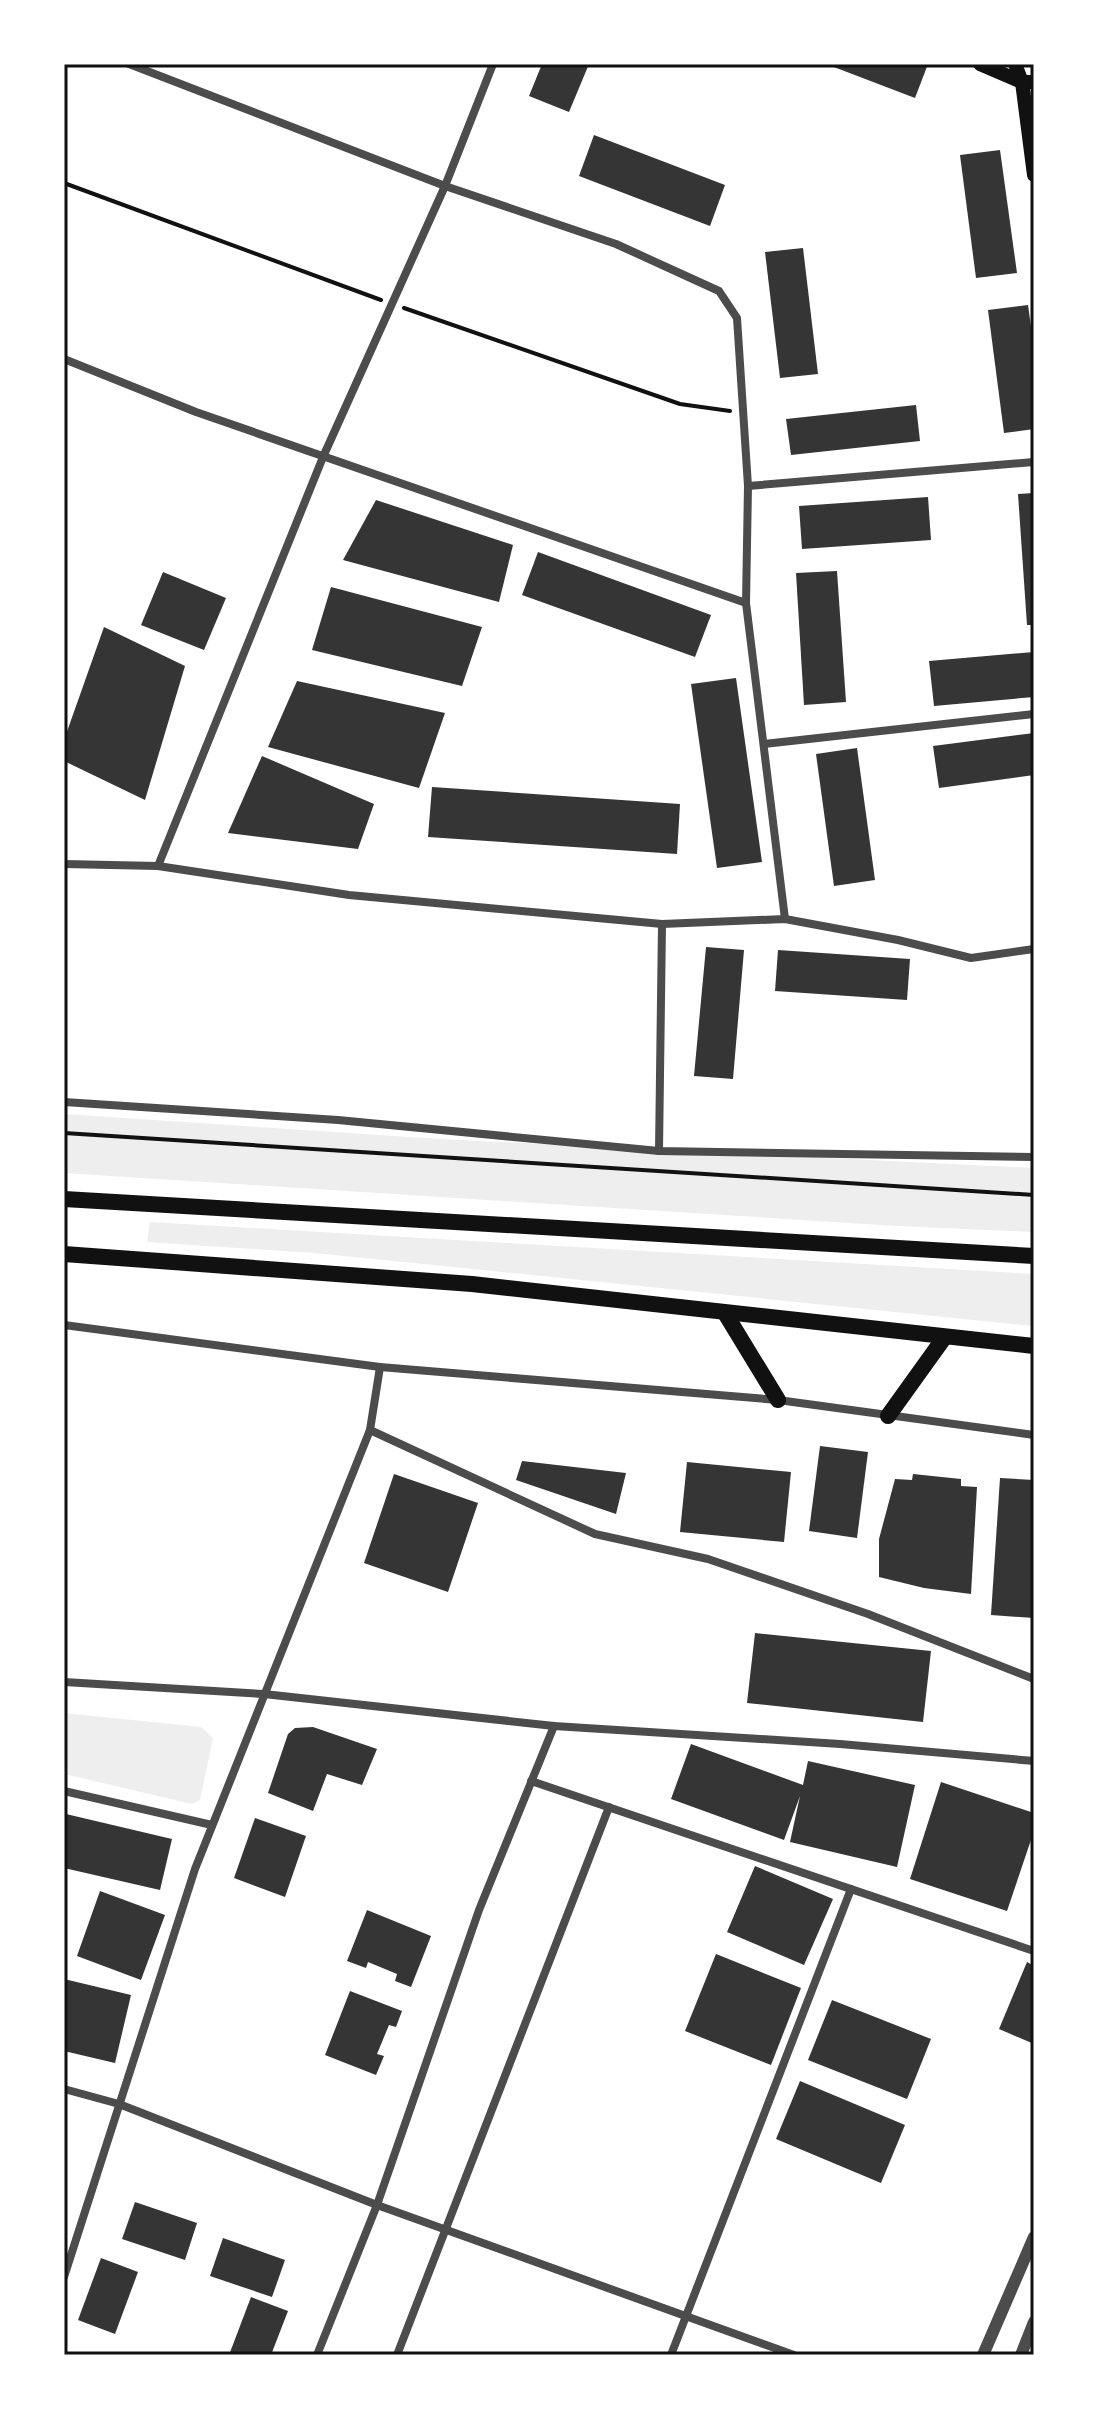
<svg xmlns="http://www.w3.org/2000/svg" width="1098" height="2419" font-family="'PT Sans',sans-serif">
<rect width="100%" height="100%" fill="#fff"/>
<g fill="#eee">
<path d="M64 1114 440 1139 1034 1168V1232L897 1226 64 1173Z"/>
<path d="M150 1222 1034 1274V1326L315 1253 147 1242Z"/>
<path d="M64 1713 201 1727 213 1738 200 1800 192 1804 64 1774Z"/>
</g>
<g fill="#353535">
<path d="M542 64H589L569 112 529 96Z"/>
<path d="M826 64H928L915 98Z"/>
<path d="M594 135 725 185 710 226 579 176Z"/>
<path d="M1000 150 1017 273 976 278 960 155Z"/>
<path d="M803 248 818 374 780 378 765 252Z"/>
<path d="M1028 305 1034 348V429L1004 433 988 310Z"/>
<path d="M916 405 920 441 791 455 786 419Z"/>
<path d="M1034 493V625H1027L1018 494Z"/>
<path d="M928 497 931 540 802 549 799 506Z"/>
<path d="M376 500 513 545 499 602 343 560Z"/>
<path d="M538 552 711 615 695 657 522 595Z"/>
<path d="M837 571 846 702 804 705 796 573Z"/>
<path d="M163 572 226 598 204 650 141 625Z"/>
<path d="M331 587 482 627 462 686 312 650Z"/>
<path d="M104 627 185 666 145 800 64 761V740Z"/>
<path d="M1034 652V697L934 706 929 661Z"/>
<path d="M736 678 762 862 717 868 691 684Z"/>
<path d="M297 681 445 713 419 788 268 747Z"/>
<path d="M1034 733V775L939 788 933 746Z"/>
<path d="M857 748 875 880 834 886 816 754Z"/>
<path d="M262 756 374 804 358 849 228 833Z"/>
<path d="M432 787 680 804 677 854 428 837Z"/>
<path d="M706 947 744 950 733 1079 694 1076Z"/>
<path d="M778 950 910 959 907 1000 775 991Z"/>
<path d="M820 1446 868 1452 857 1538 809 1531Z"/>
<path d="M522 1461 626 1473 616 1514 516 1480Z"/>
<path d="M687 1462 791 1472 784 1542 680 1532Z"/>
<path d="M394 1474 478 1503 448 1592 364 1563Z"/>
<path d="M913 1474 961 1479V1486L977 1487 971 1594 924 1588 879 1577V1539L895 1479 912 1480Z"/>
<path d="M1000 1478 1034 1480V1618L991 1615Z"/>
<path d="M755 1633 931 1651 923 1722 747 1703Z"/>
<path d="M313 1727 377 1749 362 1785 327 1774 313 1811 268 1793 288 1734 295 1728Z"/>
<path d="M691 1744 803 1785 808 1761 915 1785 897 1867 790 1842 800 1796 784 1840 671 1799Z"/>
<path d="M941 1782 1034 1813V1831L1007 1911 910 1879Z"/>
<path d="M66 1814 172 1839 160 1890 64 1868Z"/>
<path d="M255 1818 306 1836 285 1897 234 1878Z"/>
<path d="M755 1866 833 1899 804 1965 727 1932Z"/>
<path d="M100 1891 165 1915 141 1980 77 1956Z"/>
<path d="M367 1910 431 1936 411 1987 395 1981 397 1974 368 1962 366 1968 347 1961Z"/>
<path d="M716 1954 801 1988 771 2065 685 2031Z"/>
<path d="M1027 1962 1034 1966V2044L999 2029Z"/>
<path d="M64 1979 131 1995 115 2063 64 2051Z"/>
<path d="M350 1991 402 2011 396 2027 389 2025 377 2054 384 2056 376 2075 325 2055Z"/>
<path d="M832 2000 931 2039 907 2099 808 2060Z"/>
<path d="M800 2081 905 2125 881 2183 776 2139Z"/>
<path d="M135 2202 197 2223 185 2260 122 2239Z"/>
<path d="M223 2238 285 2260 272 2297 210 2276Z"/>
<path d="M101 2258 138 2272 115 2334 78 2320Z"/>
<path d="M251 2297 288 2311 271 2355H229Z"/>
</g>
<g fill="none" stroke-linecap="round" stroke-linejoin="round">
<g stroke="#111" stroke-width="4">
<path d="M64 183 381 300"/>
<path d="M404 308 680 404 730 411"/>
<path d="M64 1133 1034 1195"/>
</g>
<g stroke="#4c4c4c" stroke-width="8">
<path d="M129 64 445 186 616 244 719 291 737 318 748 486 746 603 785 919"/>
<path d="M64 359 196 412 746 603"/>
<path d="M748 486 1034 462"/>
<path d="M764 744 1034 714"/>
<path d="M64 864 158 866 349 895 662 924 785 919 898 940 971 958 1034 949"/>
<path d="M158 866 323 457 445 186 493 64"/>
<path d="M64 1102 338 1120 659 1151 1034 1157"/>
<path d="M659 1151 662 924"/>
<path d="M64 1325 380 1367 778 1400 1034 1435"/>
<path d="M370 1430 595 1534 708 1559 868 1614 1034 1679"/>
<path d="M64 1682 264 1694 554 1726 840 1744 1034 1761"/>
<path d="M531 1781 1034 1951"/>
<path d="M64 1791 212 1825"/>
<path d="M64 2089 119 2104 377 2205 794 2355"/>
<path d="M64 2277 195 1869 370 1430 380 1367"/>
<path d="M317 2355 377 2205 479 1910 554 1726"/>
<path d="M397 2355 609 1807"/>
<path d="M671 2355 851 1889"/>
</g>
<g stroke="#4c4c4c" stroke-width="12">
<path d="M983 2355 1034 2237"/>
<path d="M1021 2355 1034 2322"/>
</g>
<g stroke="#111" stroke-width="14">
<path d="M980 64 1022 82H1034"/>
<path d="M1015 64 1022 82 1034 175"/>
</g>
<g stroke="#111" stroke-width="16">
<path d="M64 1199 1034 1256"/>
<path d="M64 1254 472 1284 1034 1346"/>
<path d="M725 1313 778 1400"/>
<path d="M888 1416 944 1338"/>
</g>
</g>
<rect width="1098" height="2419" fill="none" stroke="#ffffff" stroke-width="132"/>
<rect x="66" y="66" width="966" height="2287" fill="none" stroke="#111" stroke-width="3"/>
</svg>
